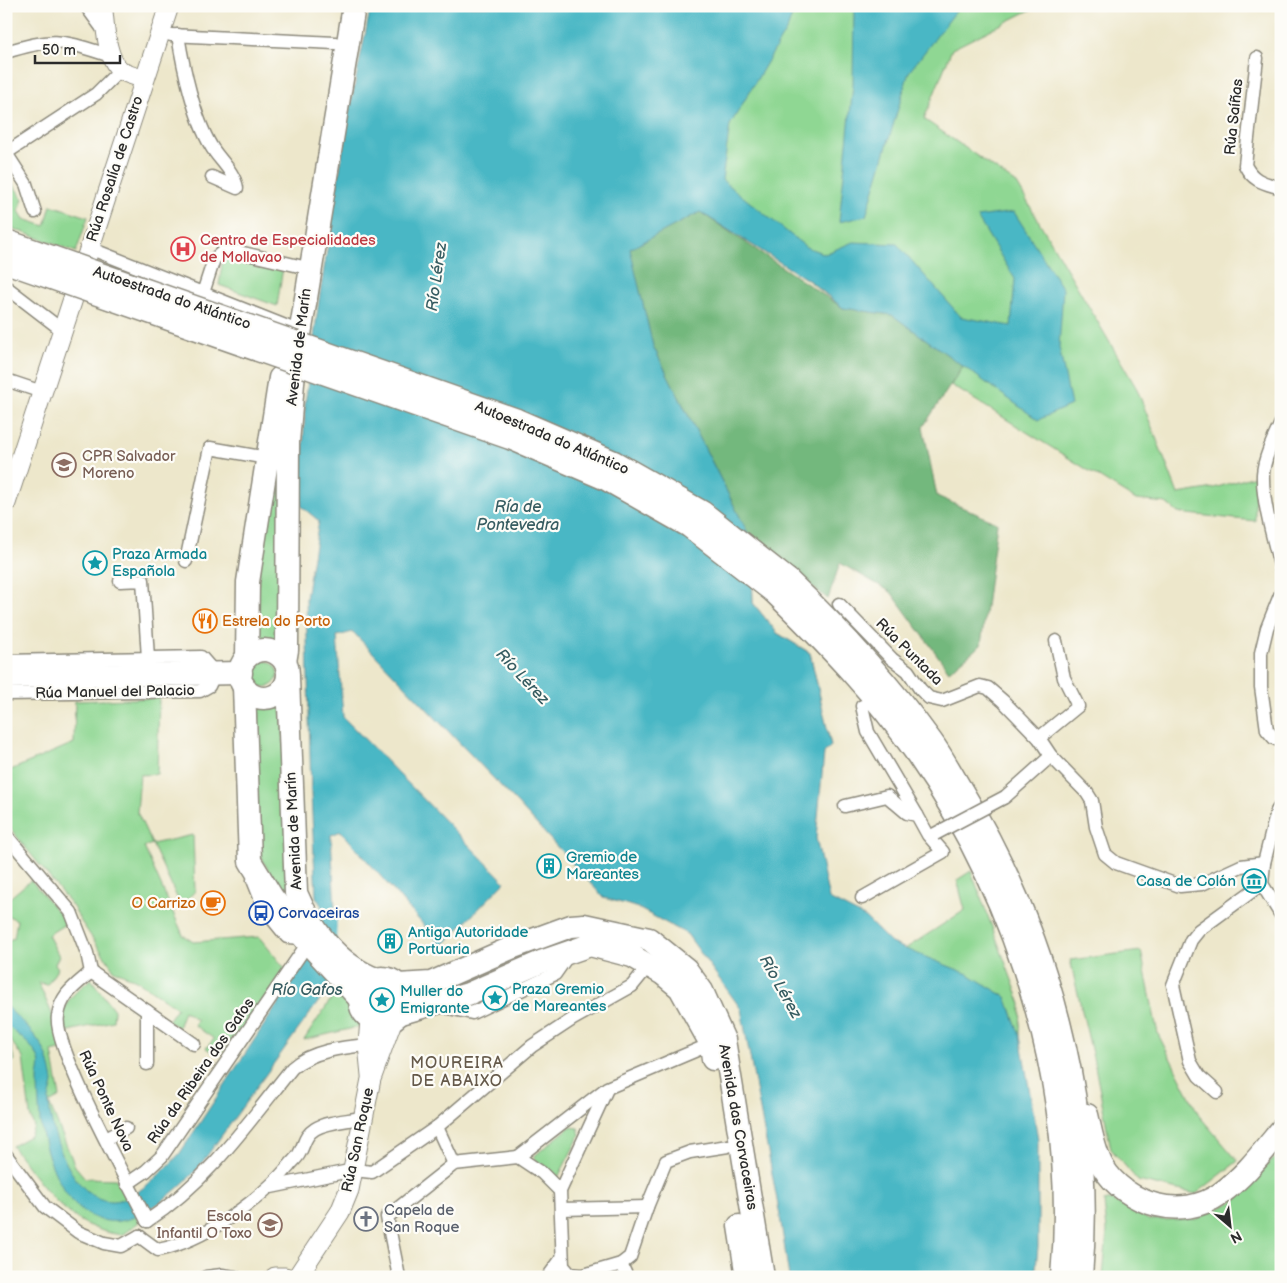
<svg xmlns="http://www.w3.org/2000/svg" width="1287" height="1283" font-family="'Balsamiq Sans',sans-serif">
<rect width="100%" height="100%" fill="#fdfcf7"/>
<filter id="ink" filterUnits="userSpaceOnUse"><feTurbulence type="fractalNoise" baseFrequency=".02" numOctaves="2"/><feDisplacementMap in="SourceGraphic" scale="10" xChannelSelector="R" yChannelSelector="G"/><feConvolveMatrix kernelMatrix="1 2 1 2 8 2 1 2 1" color-interpolation-filters="sRGB"/></filter>
<filter id="wash" filterUnits="userSpaceOnUse"><feTurbulence type="fractalNoise" baseFrequency=".0096" numOctaves="4" result="noise"/><feDisplacementMap in="SourceGraphic" scale="20" xChannelSelector="R" yChannelSelector="G"/><feGaussianBlur stdDeviation="1.12" result="paint"/><feColorMatrix in="noise" values="0 0 0 0 0 0 0 0 0 0 0 0 0 0 0 0 0 1.4 0 .05"/><feComposite in="paint" operator="in"/></filter>
<g filter="url(#wash)">
<rect width="100%" height="100%" fill="#ede7cb"/>
<g fill="#8fd793" stroke="#5d815f">
<path d="M610 6H1038L952 49 924 119 1017 184 1137 389 1178 494 1214 488 1255 476V521L1178 513 1166 503 1136 500 951 385 963 367 843 308 804 277 700 212 751 539 753 603 777 633 810 653 831 746 504 354Z"/>
<path d="M6 175 23 199 19 211 24 219 45 226 51 205 88 217 76 252 6 226Z"/>
<path d="M227 257 283 267 277 306 219 285 222 264Z"/>
<path d="M285 384 283 648 269 642 254 644 261 544Z"/>
<circle cx="265" cy="674" r="13"/>
<path d="M159 698 157 774 140 775 137 812 152 844 193 835 195 891 181 906 152 844 144 847 183 935 193 942 259 937 288 972 246 1035 239 1030 219 1056 206 1048 214 1039 194 1025 197 1020 184 1011 178 1028 168 1021 177 1008 138 981 114 970 80 920 73 907 6 823V772L74 743 75 701Z"/>
<path d="M253 703 270 705 281 703 297 918 264 863 260 850Z"/>
<path d="M971 871 1021 1004 1020 1036 1006 997 905 949 965 910 957 880Z"/>
<path d="M31 880 67 923 48 935 59 956 55 964 58 968 47 985 38 982 60 1032 64 1049 52 1052 60 1097 49 1103 75 1166 85 1178 116 1179 139 1222 122 1235C68 1229 43 1186 12 1146L30 1136 34 1127 30 1115 23 1058 9 1038 14 1060 6 1066V941L14 938 17 920 6 915V901Z"/>
<path d="M1141 951 1158 1034 1200 1117 1238 1161 1196 1194 1138 1181 1111 1149 1095 1066 1070 960Z"/>
<path d="M91 979 114 1010 113 1021 64 1032C56 1007 74 993 91 979Z"/>
<path d="M337 990 358 1016 362 1026 304 1040Z"/>
<path d="M570 1127 578 1128 580 1135 555 1183 533 1157Z"/>
<path d="M1274 1158 1281 1165V1277H1103L1107 1231 1104 1202 1112 1200 1149 1220 1196 1219 1236 1200Z"/>
</g>
<path fill="#73b87d" stroke="#4f7254" d="M700 212 843 308 892 315 963 366 923 427 937 496 997 523 981 645 949 671 891 592 840 563 828 599 751 539 653 346 629 249Z"/>
<g fill="#4ab7c5" stroke="#3a7178">
<path d="M371 6H795L788 27 730 125 722 180 806 247 825 254 853 242 897 244 961 317 1011 326 1015 279 977 217 1014 212 1063 289 1059 347 1071 405 1038 420 892 315 843 308 811 282 700 212 630 249 653 346 751 539 753 603 777 633 810 653 831 746 824 753 816 838 829 899 866 918 891 943 968 974 1006 997 1020 1036 1038 1139V1247L1035 1277H789L780 1216 741 1009 687 934 636 907 604 898 519 805 353 632 337 636 343 717 505 882 442 946 341 831 331 835 336 929 316 897 311 794 306 598 319 521 301 506 305 404 319 300 349 112Z"/>
<path d="M854 6H960L909 72 866 216 839 222 853 85Z"/>
<path d="M308 958 332 983 196 1171C176 1190 148 1217 120 1221 69 1227 46 1161 40 1121 39 1107 38 1093 38 1079 38 1073 41 1065 39 1060 33 1043 17 1036 6 1024V1006C22 1022 41 1038 48 1059 50 1066 52 1075 53 1081 53 1089 48 1096 49 1104 51 1136 74 1202 113 1201 135 1201 166 1169 180 1153Z"/>
</g>
<g fill="none" stroke-linecap="round" stroke-linejoin="round">
<path stroke="#4ab7c5" stroke-width="20" d="M326 952 327 915"/>
</g>
</g>
<g filter="url(#ink)">
<g fill="none" stroke-linecap="round" stroke-linejoin="round">
<g stroke="#8c897b" stroke-width="15">
<g id="street">
<path d="M86 6 105 32"/>
<path d="M171 35 335 43"/>
<path d="M178 35C183 67 194 118 211 146 219 160 234 171 237 188L212 177"/>
<path d="M6 52C56 36 63 41 111 56"/>
<path d="M1257 58 1245 165C1253 182 1265 183 1281 188"/>
<path d="M35 212 26 184 6 153 96 94 120 70"/>
<path d="M89 248 288 327"/>
<path d="M6 287 62 330"/>
<path d="M203 293 214 259 226 249 299 266"/>
<path d="M6 380 42 392"/>
<path d="M1281 423C1274 438 1264 458 1263 474 1262 502 1274 541 1281 569"/>
<path d="M186 561 210 448 267 458"/>
<path d="M120 581 143 580 148 658"/>
<path d="M1281 593 1267 628 1261 653V687L1267 730 1274 738 1281 741"/>
<path d="M839 604 892 659 908 671 920 689 929 698 942 701 980 686 988 688 1003 701 1039 738 1051 756 1087 793 1092 801 1096 827 1105 854 1116 863 1180 886 1202 884 1241 866 1264 863"/>
<path d="M6 661 201 657 215 673 209 686 200 691 6 694"/>
<path d="M862 706 868 732 917 815"/>
<path d="M1039 738 1078 706 1064 678 1056 641"/>
<path d="M1005 797 1051 756"/>
<path d="M1281 805 1277 811 1264 863 1262 884 1281 915"/>
<path d="M845 806 887 796 907 813 917 815 928 835 943 852 862 898"/>
<path d="M6 835 71 912 87 953 91 972"/>
<path d="M253 880 265 910 287 937 304 938"/>
<path d="M91 972C75 986 61 994 58 1016 52 1046 130 1186 147 1221"/>
<path d="M91 972 194 1044"/>
<path d="M439 1006 472 1013 555 974 569 954"/>
<path d="M147 1064V1011"/>
<path d="M1217 1092 1199 1076 1190 1061 1173 985 1191 940 1199 930 1262 884"/>
<path d="M437 1127 454 1164"/>
<path d="M106 1139 126 1128"/>
<path d="M6 1155 45 1207 78 1232 104 1243 121 1246 139 1236"/>
<path d="M518 1157 607 1088 711 1044"/>
<path d="M518 1157 542 1173 560 1191"/>
<path d="M127 1184 146 1171 162 1156 308 943"/>
<path d="M271 1187 354 1170 372 1172 437 1127 532 1046 573 1019 632 986 649 965"/>
<path d="M562 1209 647 1207"/>
<path d="M147 1221C207 1182 248 1123 292 1068 311 1051 343 1047 368 1045"/>
<path d="M139 1236 158 1250C204 1241 260 1200 289 1166 292 1162 297 1158 299 1154 305 1144 304 1136 315 1129 328 1121 350 1121 364 1117"/>
<path d="M621 1264 627 1277"/>
<path d="M303 1269 315 1277"/>
<path d="M580 1275 570 1274 563 1266 560 1191 606 1091"/>
<path d="M206 1277 222 1275 235 1277"/>
<path d="M399 1277 387 1217 454 1164 518 1157"/>
<path d="M548 1277 562 1258"/>
<path d="M577 1277 621 1264 630 1257 647 1207 666 1161 690 1152 728 1146"/>
</g>
</g>
<g stroke="#8c897b" stroke-width="20">
<path id="secondary" d="M103 6C105 23 106 61 122 71 128 75 137 77 145 79"/>
</g>
<g stroke="#8c897b" stroke-width="21">
<g id="primary">
<path d="M6 503 169 6"/>
<path d="M370 1019 368 1045 371 1075"/>
<path d="M275 1277H285"/>
<path d="M297 1277 340 1212 349 1190 371 1079 393 1019"/>
</g>
</g>
<g stroke="#8c897b" stroke-width="25">
<g id="highway">
<path d="M788 580C840 630 889 683 931 741 942 756 951 773 960 788 1048 932 1096 1108 1081 1277"/>
<path d="M774 592C826 643 876 695 917 754 1021 904 1079 1095 1062 1277"/>
<circle cx="264" cy="674" r="24"/>
<path d="M247 657 248 582 280 378"/>
<path d="M285 662 287 650 288 442 294 371 354 6"/>
<path d="M6 677 241 673"/>
<path d="M288 678 296 893C311 929 338 965 376 979"/>
<path d="M244 686 250 861 272 897 308 943 360 999"/>
<circle cx="382" cy="1000" r="22"/>
<path d="M398 985 431 983 511 948 571 926 584 925 649 939 686 969 702 991 724 1040 763 1277"/>
<path d="M398 1014 468 994 541 962 590 945 632 956 663 974 680 988 711 1044 713 1059"/>
<path d="M1087 1115C1091 1131 1094 1152 1103 1167 1126 1205 1182 1221 1220 1194 1244 1177 1262 1153 1281 1130"/>
<path d="M739 1226 747 1277"/>
</g>
</g>
<use href="#street" stroke="#fff" stroke-width="12"/>
<use href="#secondary" stroke="#fff" stroke-width="18"/>
<use href="#primary" stroke="#fff" stroke-width="19"/>
<use href="#highway" stroke="#fff" stroke-width="22"/>
<g stroke="#8c897b" stroke-width="15" stroke-linecap="butt">
<path id="street-bridge" d="M935 834 1005 797"/>
</g>
<g stroke="#8c897b" stroke-width="25" stroke-linecap="butt">
<g id="highway-bridge">
<path d="M6 241 517 420 614 462 702 512 788 580"/>
<path d="M6 262 510 438 606 479 689 526 774 592"/>
</g>
</g>
<use href="#street-bridge" stroke="#fff" stroke-width="12"/>
<use href="#highway-bridge" stroke="#fff" stroke-width="22"/>
</g>
</g>
<defs>
<g id="hospital-ring" transform="scale(1.25)"><circle r="9.5" fill="#fdfcf7" stroke="#e0444e" stroke-width="1.5"/><path d="M-5-5h3v3.5h4V-5h3V5h-3V1.5h-4V5h-3Z" fill="#e0444e"/></g>
<g id="school-ring" transform="scale(1.25)"><circle r="9.5" fill="#fdfcf7" stroke="#8d6e63" stroke-width="1.5"/><path d="M0-5L7-2L0 1L-7-2ZM-4 1L0 2.5L4 1V4Q0 6-4 4Z" fill="#8d6e63"/></g>
<g id="sight-ring" transform="scale(1.25)"><circle r="9.5" fill="#fdfcf7" stroke="#0f9aa8" stroke-width="1.5"/><path d="M0-6L1.8-2.2L6-1.7L2.9 1.2L3.7 5.4L0 3.3L-3.7 5.4L-2.9 1.2L-6-1.7L-1.8-2.2Z" fill="#0f9aa8"/></g>
<g id="restaurant-ring" transform="scale(1.25)"><circle r="9.5" fill="#fdfcf7" stroke="#e8710a" stroke-width="1.5"/><path d="M-5-6h1v4h1v-4h1v4h1v-4h1v5L-1.5 .5V6h-2V.5L-5-1ZM5-6V6H3V1.5H1.5Q1.5-4 5-6Z" fill="#e8710a"/></g>
<g id="building-ring" transform="scale(1.25)"><circle r="9.5" fill="#fdfcf7" stroke="#0f9aa8" stroke-width="1.5"/><path d="M-4-6H4V6H1V3H-1V6H-4ZM-2.5-4.3h1.7v1.8h-1.7ZM.8-4.3h1.7v1.8H.8ZM-2.5-1h1.7V.8h-1.7ZM.8-1h1.7V.8H.8Z" fill="#0f9aa8"/></g>
<g id="museum-ring" transform="scale(1.25)"><circle r="9.5" fill="#fdfcf7" stroke="#0f9aa8" stroke-width="1.5"/><path d="M0-6L6-3V-2H-6V-3ZM-5-1h2V3h-2ZM-1-1h2V3h-2ZM3-1h2V3H3ZM-6 4H6V6H-6Z" fill="#0f9aa8"/></g>
<g id="cafe-ring" transform="scale(1.25)"><circle r="9.5" fill="#fdfcf7" stroke="#e8710a" stroke-width="1.5"/><path d="M-5.5-4.5H6V0H3Q3 3.5 0 3.5H-2.5Q-5.5 3.5-5.5 0ZM3-3.2v2h1.7v-2ZM-6 4.5H4V6H-6Z" fill="#e8710a"/></g>
<g id="bus-ring" transform="scale(1.25)"><circle r="9.5" fill="#fdfcf7" stroke="#1a4fb4" stroke-width="1.5"/><path d="M-5-6H5V4H4V6H2V4H-2V6H-4V4H-5ZM-3.5-4V0h7V-4ZM-3.5 1.2v1.5H-2V1.2ZM2 1.2v1.5H3.5V1.2Z" fill="#1a4fb4"/></g>
<g id="church-ring" transform="scale(1.25)"><circle r="9.5" fill="#fdfcf7" stroke="#6b7280" stroke-width="1.5"/><path d="M-1.2-6h2.4v3.5h3.3v2.4h-3.3V6h-2.4V-.1h-3.3v-2.4h3.3Z" fill="#6b7280"/></g>
</defs>
<g fill-rule="evenodd">
<use href="#hospital-ring" x="183" y="249"/>
<use href="#school-ring" x="64" y="465"/>
<use href="#sight-ring" x="95" y="563"/>
<use href="#restaurant-ring" x="205" y="621"/>
<use href="#building-ring" x="549" y="866"/>
<use href="#museum-ring" x="1254" y="881"/>
<use href="#cafe-ring" x="213" y="903"/>
<use href="#bus-ring" x="261" y="913"/>
<use href="#building-ring" x="390" y="941"/>
<use href="#sight-ring" x="495" y="998"/>
<use href="#sight-ring" x="382" y="1000"/>
<use href="#church-ring" x="366" y="1219"/>
<use href="#school-ring" x="270" y="1225"/>
</g>
<g text-anchor="middle" dominant-baseline="central" stroke-width="4.5" stroke-linejoin="round" paint-order="stroke">
<g font-size="15" fill="#2b2b2b" stroke="#fdfcf7">
<text transform="translate(1234 117) rotate(-84)">Rúa Saíñas</text>
<text transform="translate(115 169) rotate(-72)">Rúa Rosalía de Castro</text>
<text transform="translate(172 298) rotate(19)">Autoestrada do Atlántico</text>
<text transform="translate(299 347) rotate(-83)">Avenida de Marín</text>
<text transform="translate(552 438) rotate(23)">Autoestrada do Atlántico</text>
<text transform="translate(909 652) rotate(45)">Rúa Puntada</text>
<text transform="translate(115 692) rotate(-1)">Rúa Manuel del Palacio</text>
<text transform="translate(294 831) rotate(-93)">Avenida de Marín</text>
<text transform="translate(201 1071) rotate(-55)">Rúa da Ribeira dos Gafos</text>
<text transform="translate(106 1101) rotate(65)">Rúa Ponte Nova</text>
<text transform="translate(738 1127) rotate(80)">Avenida das Corvaceiras</text>
<text transform="translate(358 1140) rotate(-78)">Rúa San Roque</text>
</g>
<g font-size="15" fill="#be3a42" stroke="#fdfcf7" text-anchor="start">
<text x="200" y="240">Centro de Especialidades<tspan x="200" dy="17">de Mollavao</tspan></text>
</g>
<g font-size="15" fill="#785e54" stroke="#fdfcf7" text-anchor="start">
<text x="82" y="456">CPR Salvador<tspan x="82" dy="17">Moreno</tspan></text>
<text x="252" y="1216" text-anchor="end">Escola<tspan x="252" dy="17">Infantil O Toxo</tspan></text>
</g>
<g font-size="15" fill="#0d838f" stroke="#fdfcf7" text-anchor="start">
<text x="112" y="554">Praza Armada<tspan x="112" dy="17">Española</tspan></text>
<text x="566" y="857">Gremio de<tspan x="566" dy="17">Mareantes</tspan></text>
<text x="1236" y="881" text-anchor="end">Casa de Colón</text>
<text x="408" y="932">Antiga Autoridade<tspan x="408" dy="17">Portuaria</tspan></text>
<text x="512" y="989">Praza Gremio<tspan x="512" dy="17">de Mareantes</tspan></text>
<text x="400" y="991">Muller do<tspan x="400" dy="17">Emigrante</tspan></text>
</g>
<g font-size="15" fill="#c56008" stroke="#fdfcf7" text-anchor="start">
<text x="222" y="621">Estrela do Porto</text>
<text x="196" y="903" text-anchor="end">O Carrizo</text>
</g>
<g font-size="15" fill="#164399" stroke="#fdfcf7" text-anchor="start">
<text x="278" y="913">Corvaceiras</text>
</g>
<g font-size="15" fill="#5b616d" stroke="#fdfcf7" text-anchor="start">
<text x="384" y="1210">Capela de<tspan x="384" dy="17">San Roque</tspan></text>
</g>
<g font-size="16" font-style="italic" fill="#365c61" stroke="#fdfcf7">
<text transform="translate(437 277) rotate(-82)">Río Lérez</text>
<text x="518" y="507">Ría de<tspan x="518" dy="18">Pontevedra</tspan></text>
<text transform="translate(522 677) rotate(47)">Río Lérez</text>
<text transform="translate(780 987) rotate(61)">Río Lérez</text>
<text x="307" y="990">Río Gafos</text>
</g>
<g font-size="16" letter-spacing="1" fill="#65594a" stroke="#fdfcf7">
<text x="457" y="1063">MOUREIRA<tspan x="457" dy="18">DE ABAIXO</tspan></text>
</g>
</g>
<rect width="1287" height="1283" fill="none" stroke="#fdfcf7" stroke-width="25"/>
<g transform="translate(1230 1226) rotate(152)" stroke="#fdfcf7" stroke-width="4" paint-order="stroke">
<path d="M0-4L9 19L0 12L-9 19Z" fill="#2b2b2b"/>
<text y="-8" font-size="14" font-weight="bold" text-anchor="middle" fill="#2b2b2b">N</text>
</g>
<path d="M35 55v8h85v-8" fill="none" stroke="#2b2b2b" stroke-width="2.5"/>
<text x="42" y="55" font-size="15" fill="#2b2b2b" stroke="#fdfcf7" stroke-width="4" paint-order="stroke">50 m</text>
</svg>
